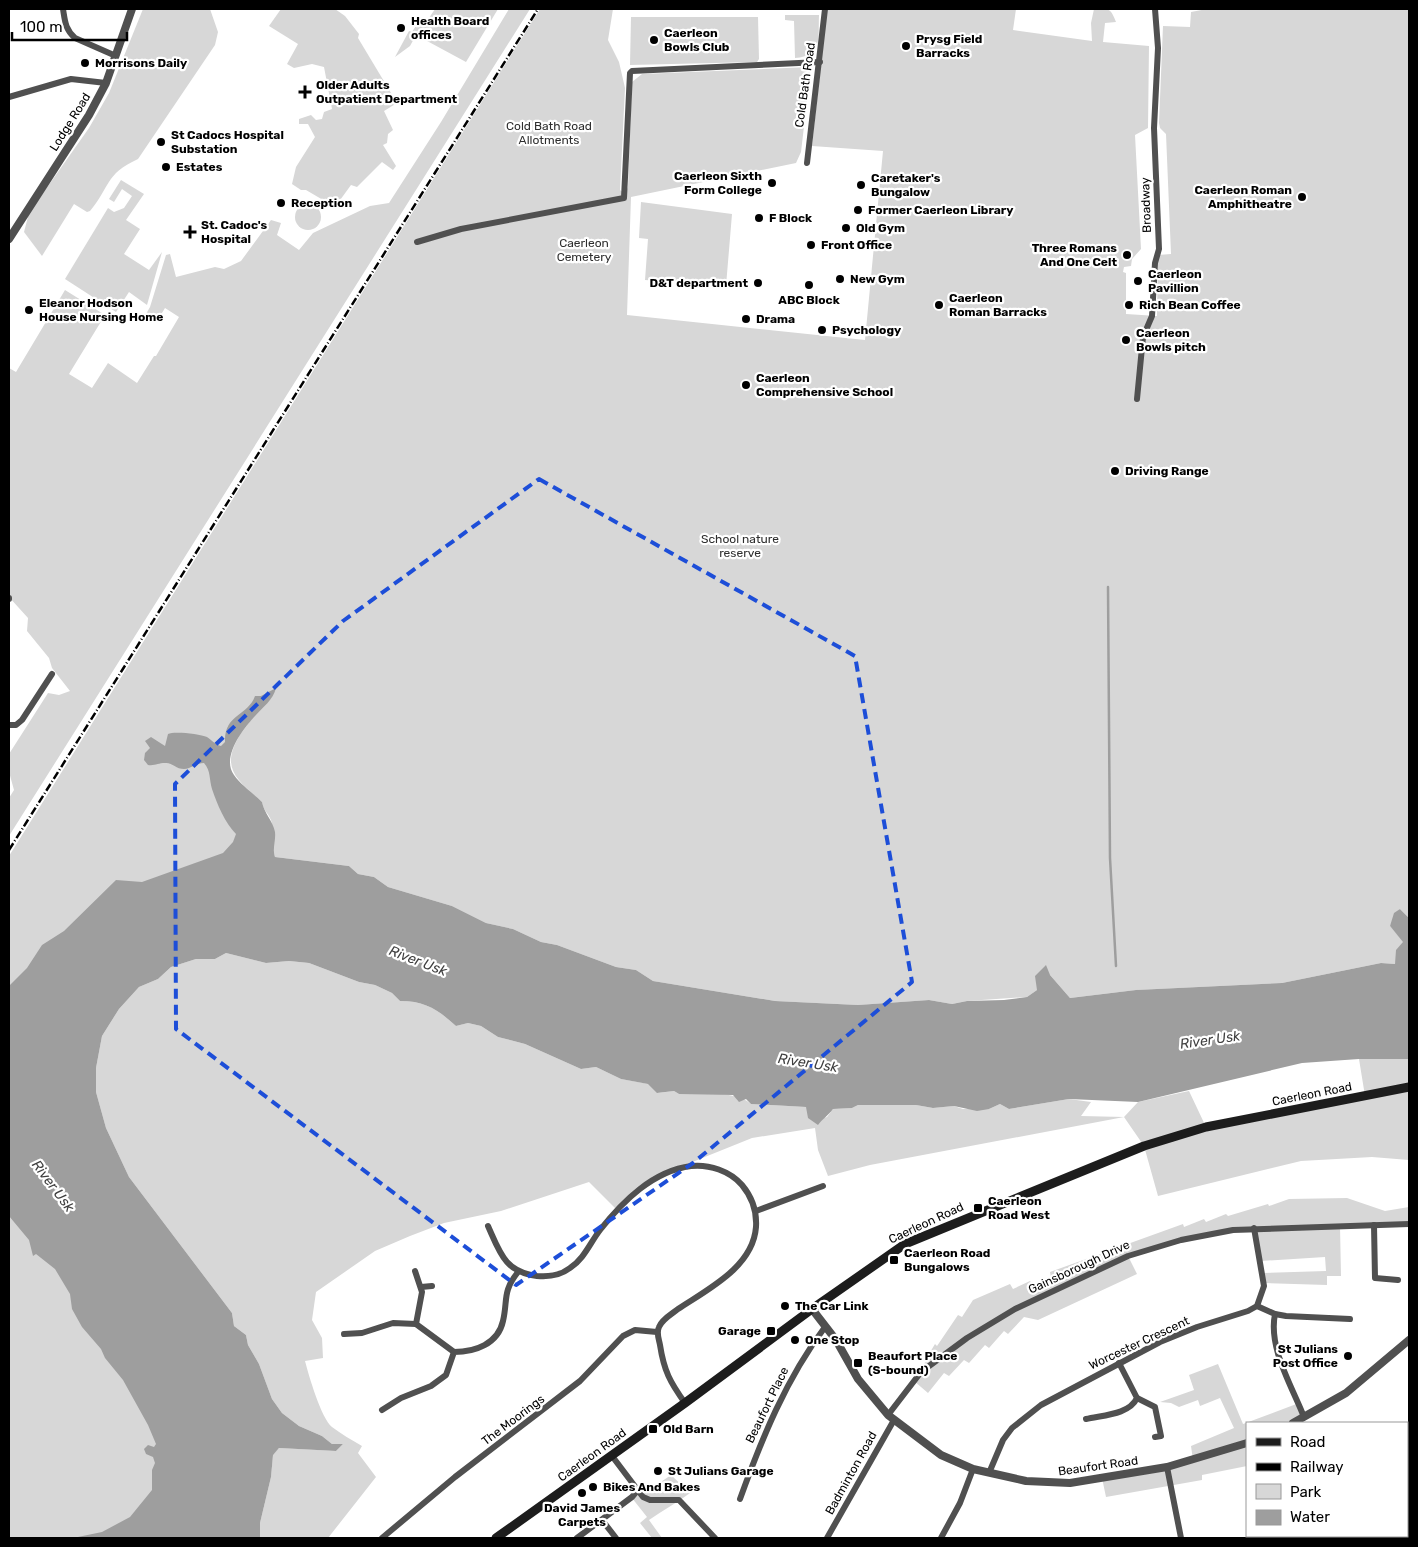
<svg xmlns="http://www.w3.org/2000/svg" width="1418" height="1547" font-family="Rubik,sans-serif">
<rect width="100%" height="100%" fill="#fff"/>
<g fill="#d7d7d7">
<path d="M143 9H210L218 32 215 45 138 159C104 175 111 186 90 211L87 212 74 204 42 256 24 232 29 213 89 128 109 93Z"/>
<path d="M281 9H335L345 16 359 34 358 38 397 103 384 111 393 130 388 134 387 143 383 145 396 166 393 170 382 162 357 187 351 185 335 207 306 190H301L292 184 296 167 315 137 308 124H299V119L311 115 316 120 322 119 324 112 332 109 324 67 312 64 294 68 287 64 298 44 269 26Z"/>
<path d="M435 9H498L466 62 416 35 410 46 395 57 409 31 412 32 419 21 425 24Z"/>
<path d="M509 9H530L9 836V798L14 790 9 772V754L48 693 59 695 70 691 52 668 49 658 27 631 28 618 9 597V368L16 372 65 290 105 315 69 374 92 388 108 363 137 383 154 356H156L179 317 165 308 157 321 146 314 150 307 166 255 170 254 176 277 215 267 224 269 241 261 271 220 281 223 277 235 299 250 313 233 370 206 389 203 441 122Z"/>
<path d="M540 9H613L608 40 619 62 625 88 620 190 625 194 628 187 632 82 642 74 811 67 801 152 796 163 631 197 627 315 865 340 883 151 812 146 827 9H1016L1013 30 1092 41 1091 23 1094 9C1109 12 1109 4 1116 22L1105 23 1103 42 1149 46 1148 128 1135 135 1141 249 1132 259 1131 266 1124 267 1123 272 1126 273V314L1157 316 1158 255 1171 254 1166 134 1160 128 1159 123 1163 26 1190 27 1191 12 1207 9H1409V918L1400 909 1390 926 1404 942 1395 964 1381 963 1282 983 1136 990 1070 998 1050 975 1037 990 1027 997 967 1001 952 1004 929 1000 858 1005 775 1001 653 981 636 970 616 967 557 945 541 942 513 929 486 923 452 906 388 887 374 877 358 874 349 866 275 857C271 848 275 832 271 820 268 813 263 810 262 802 238 780 219 769 240 735 246 726 253 720 255 709L224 757 259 841 9 1050V856Z"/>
<path d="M785 15H819C818 38 823 56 795 58L794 21 785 20Z"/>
<path d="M631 17H758L759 59 757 62 630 65Z"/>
<path d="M121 180 144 194 126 220 140 229 124 254 149 270 162 252 147 305 129 292 116 312 65 279 108 208 114 212 124 208 132 196 122 189 114 202 109 199Z"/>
<path d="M641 202 732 214 726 286 645 280 648 239 639 238Z"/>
<circle cx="308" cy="217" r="13"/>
<path d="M226 953 266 963 289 961 309 963 359 982 375 985 392 993 400 1001C426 1001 438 1010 456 1026L468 1023 481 1026 498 1037 525 1044 581 1069 596 1067 621 1079 649 1084 658 1093 674 1091 679 1094C697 1093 738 1091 751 1104L806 1107 821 1119 827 1117 833 1109 852 1108 858 1105H916L933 1108 954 1106 963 1109H989L1000 1104 1009 1109 1069 1099 1091 1102 1081 1116 1124 1117 1138 1102 1189 1091 1206 1127 1365 1096 1359 1059H1409V1160L1372 1157 1301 1161 1158 1196 1144 1146 1124 1117 870 1165 828 1176 818 1150 815 1128 752 1138 680 1167 652 1180 617 1210 589 1182 501 1211 444 1223 410 1236 375 1251 316 1292 312 1320 322 1338 323 1358 305 1361C309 1376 321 1418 332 1427 341 1434 352 1440 362 1446L358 1453 376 1477 328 1538H260V1523L271 1477 273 1454 279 1448 336 1451 343 1444H332L322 1436 299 1426 282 1413 272 1399 259 1364 248 1345 246 1335 234 1326 232 1313 129 1177 106 1128 96 1092V1068L102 1036 119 1009 139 987 158 979 171 967 196 959H215Z"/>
<path d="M9 1141 172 1407 155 1538H9Z"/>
<path d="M1347 1198 1385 1211 1409 1207V1224L1340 1226 1341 1276H1327V1285L1264 1283 1262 1273 1326 1271 1325 1257 1260 1261 1254 1228 1233 1230 1128 1256 1137 1274 1038 1320 1024 1317 1008 1334 1004 1331 989 1348 985 1345 969 1363 964 1360 949 1376 944 1373 928 1393 914 1381C922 1371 927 1356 935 1344L937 1346 958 1315 962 1317 973 1300 1010 1284 1013 1289 1030 1281 1033 1285 1051 1278 1050 1272 1183 1224 1184 1227 1204 1219 1206 1222 1226 1214 1228 1216 1268 1204 1269 1206 1289 1199Z"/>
<path d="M1218 1364 1243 1424 1299 1403 1304 1417 1293 1423H1247V1466L1202 1475V1480L1106 1497 1102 1478 1193 1460 1191 1446 1234 1428 1220 1398 1200 1406 1198 1400 1179 1407 1171 1403 1160 1402 1194 1390 1189 1375Z"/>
<path d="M671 1475 690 1493C677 1503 663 1510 649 1520L662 1538H652L640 1523 647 1517 632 1498 637 1491H648Z"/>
</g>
<path fill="#9e9e9e" d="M276 688C273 700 263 707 255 716 243 729 221 757 234 775 241 785 253 793 262 802 264 813 273 821 275 832 276 841 272 849 275 857L349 866 358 874 374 877 388 887 452 906 486 923 513 929 541 942 557 945 616 967 636 970 653 981 775 1001 858 1005 929 1000 952 1004 967 1001 1004 1000 1027 997 1037 990 1035 976 1046 965 1050 975 1070 998 1136 990 1282 983 1381 963 1395 964 1396 950 1403 942 1390 926 1394 913 1400 909 1409 918V1059H1359L1302 1063 1138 1102 1069 1099 1009 1109 1000 1104 989 1109 977 1111 954 1106 933 1108 916 1105H858L852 1108 833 1109C828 1116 822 1119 818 1125L808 1118 806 1107 751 1104 746 1099 739 1102 733 1095 679 1094 674 1091 657 1093 648 1084 621 1079 596 1067 581 1069 525 1044 498 1037 481 1026 468 1023 456 1026C438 1010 426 1001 400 1001L392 993 375 985 359 982 309 963 289 961 266 963 226 953 215 959H196L171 967 158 979 139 987 119 1009 102 1036 96 1068V1092L106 1128 129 1177 232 1313 234 1326 246 1335 248 1345 259 1364 272 1399 282 1413 299 1426 322 1436 332 1444H343L336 1451 279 1448 273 1455 271 1477 260 1523V1538H73L102 1532 130 1517 152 1490V1470L155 1463 153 1457 146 1454 144 1449 148 1445 154 1447 156 1444 148 1425 123 1380 105 1358 101 1349 82 1327 72 1309 70 1294 55 1269 36 1254 33 1256 29 1240 9 1216V986L27 968 42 945 64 931 116 880 142 882 223 853 233 842 236 834C225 823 217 804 212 789 209 779 211 771 204 763 196 763 191 769 184 769 176 769 172 762 165 763 158 763 155 766 148 765L144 760 145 753 150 748 145 741 151 737 165 746 168 734C174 731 200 734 207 737 212 740 214 744 221 746L225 742C224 714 248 716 255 696H261Z"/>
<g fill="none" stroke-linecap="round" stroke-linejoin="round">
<path stroke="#9e9e9e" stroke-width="2.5" d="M1108 587 1110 858 1116 966"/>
<g stroke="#505050" stroke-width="6">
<path d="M63 9C65 21 65 29 75 38L116 56"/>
<path d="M9 97 71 79 106 83"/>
<path d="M807 163 825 9"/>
<path d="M417 242 461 229 624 198 630 73 632 71 820 62"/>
<path d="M1137 399 1143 337 1152 316 1155 263 1159 249 1154 128 1158 48 1155 9"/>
<path d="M9 599V598"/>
<path d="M9 725H16L22 720 52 674"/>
<path d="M756 1211 823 1186"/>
<path d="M1374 1225 1375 1278 1398 1280"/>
<path d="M488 1226C500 1253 505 1272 537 1276 548 1277 561 1275 570 1268 584 1259 590 1243 600 1230 623 1201 653 1171 691 1166 709 1164 730 1171 742 1185 752 1197 757 1211 756 1227 753 1267 708 1289 678 1309 672 1314 662 1319 659 1327 656 1333 659 1339 660 1345 664 1371 670 1382 685 1403"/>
<path d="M415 1271 422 1292 416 1324 454 1352"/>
<path d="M421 1287 432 1286"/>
<path d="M1257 1306 1275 1314 1286 1316 1350 1319"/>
<path d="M1275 1314C1268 1348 1292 1386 1304 1417"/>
<path d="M344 1334 362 1333 393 1323 416 1324"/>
<path d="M1137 1398 1155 1407 1161 1436 1155 1437"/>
<path d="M382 1410 401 1398 431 1386 446 1375 454 1352C475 1352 498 1344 503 1321 508 1300 502 1292 518 1272"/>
<path d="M888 1415 921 1372 967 1338 1015 1309 1128 1256 1181 1240 1233 1230 1409 1224"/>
<path d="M1086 1419C1102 1415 1129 1415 1137 1398L1119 1363"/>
<path d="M612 1456 643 1497 650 1500H679L715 1538"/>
<path d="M1167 1467 1181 1538"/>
<path d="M989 1473 1003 1440 1012 1428 1041 1405 1160 1342 1197 1327 1248 1311 1257 1306 1264 1286 1254 1228"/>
<path d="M740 1499C762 1438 786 1379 825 1327"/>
<path d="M602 1520 616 1538"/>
<path d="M382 1538 455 1477 580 1381 623 1336 635 1330 657 1332"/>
<path d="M577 1538 632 1497 637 1491"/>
<path d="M827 1538 894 1420"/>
<path d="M941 1538 960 1503 973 1469"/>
</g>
<g stroke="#505050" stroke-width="8">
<path d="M9 239 89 115 106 83 132 9"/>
<path d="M812 1309 836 1340 858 1379 888 1415 941 1455 973 1469 1026 1481 1070 1483 1167 1467 1247 1443"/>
<path d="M1293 1423 1346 1393 1409 1340"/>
</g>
<path stroke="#1d1d1d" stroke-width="9" d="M496 1538 685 1403 812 1309 905 1244 1144 1146 1206 1127 1409 1087"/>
<path stroke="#000" stroke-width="2.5" stroke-dasharray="8 2.5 1 2.5" stroke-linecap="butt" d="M9 850 538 9"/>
</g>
<path fill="none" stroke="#1d4ed8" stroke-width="4" stroke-dasharray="10 6" stroke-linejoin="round" d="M539 479 855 656 912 982 693 1163 516 1285 176 1029 175 784 343 621Z"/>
<g fill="#000" stroke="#fff" stroke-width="2">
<circle cx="401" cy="28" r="5"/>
<circle cx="654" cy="40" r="5"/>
<circle cx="906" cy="46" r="5"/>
<circle cx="85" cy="63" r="5"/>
<path d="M302.5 84.5h5v5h5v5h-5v5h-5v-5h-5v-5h5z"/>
<circle cx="161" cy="142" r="5"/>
<circle cx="166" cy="167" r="5"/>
<circle cx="772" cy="183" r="5"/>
<circle cx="861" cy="185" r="5"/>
<circle cx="1302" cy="197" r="5"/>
<circle cx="281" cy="203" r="5"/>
<circle cx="858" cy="210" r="5"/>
<circle cx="759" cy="218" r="5"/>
<circle cx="846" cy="228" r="5"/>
<path d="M187.5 224.5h5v5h5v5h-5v5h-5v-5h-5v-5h5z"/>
<circle cx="811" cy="245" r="5"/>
<circle cx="1127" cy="255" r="5"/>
<circle cx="840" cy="279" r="5"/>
<circle cx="1138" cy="281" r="5"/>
<circle cx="758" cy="283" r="5"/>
<circle cx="809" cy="285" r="5"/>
<circle cx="939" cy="305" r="5"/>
<circle cx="1129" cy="305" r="5"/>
<circle cx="29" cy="310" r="5"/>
<circle cx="746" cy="319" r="5"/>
<circle cx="822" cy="330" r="5"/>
<circle cx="1126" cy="340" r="5"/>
<circle cx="746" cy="385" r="5"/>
<circle cx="1115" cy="471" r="5"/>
<rect x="973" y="1203" width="10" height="10" rx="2.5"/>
<rect x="889" y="1255" width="10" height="10" rx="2.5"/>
<circle cx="785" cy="1306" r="5"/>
<rect x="766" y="1326" width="10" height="10" rx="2.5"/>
<circle cx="795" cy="1340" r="5"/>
<circle cx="1348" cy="1356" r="5"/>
<rect x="853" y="1358" width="10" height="10" rx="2.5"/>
<rect x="648" y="1424" width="10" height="10" rx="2.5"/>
<circle cx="658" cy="1471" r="5"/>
<circle cx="593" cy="1487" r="5"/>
<circle cx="582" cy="1493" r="5"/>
</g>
<g text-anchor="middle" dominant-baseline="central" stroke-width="4.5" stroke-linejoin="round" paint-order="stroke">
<g font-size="12" font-weight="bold" fill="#000" stroke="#fff" text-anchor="start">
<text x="411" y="21">Health Board<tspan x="411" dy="14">offices</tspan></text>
<text x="664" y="33">Caerleon<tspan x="664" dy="14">Bowls Club</tspan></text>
<text x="916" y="39">Prysg Field<tspan x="916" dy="14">Barracks</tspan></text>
<text x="95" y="63">Morrisons Daily</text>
<text x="316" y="85">Older Adults<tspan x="316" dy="14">Outpatient Department</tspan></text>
<text x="171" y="135">St Cadocs Hospital<tspan x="171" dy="14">Substation</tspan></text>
<text x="176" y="167">Estates</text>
<text x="762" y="176" text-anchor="end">Caerleon Sixth<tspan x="762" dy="14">Form College</tspan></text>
<text x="871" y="178">Caretaker's<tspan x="871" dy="14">Bungalow</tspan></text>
<text x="1292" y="190" text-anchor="end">Caerleon Roman<tspan x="1292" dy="14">Amphitheatre</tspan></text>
<text x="291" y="203">Reception</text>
<text x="868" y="210">Former Caerleon Library</text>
<text x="769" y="218">F Block</text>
<text x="201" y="225">St. Cadoc's<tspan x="201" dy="14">Hospital</tspan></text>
<text x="856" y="228">Old Gym</text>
<text x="821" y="245">Front Office</text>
<text x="1117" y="248" text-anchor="end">Three Romans<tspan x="1117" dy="14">And One Celt</tspan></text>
<text x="1148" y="274">Caerleon<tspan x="1148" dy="14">Pavillion</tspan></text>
<text x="850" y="279">New Gym</text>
<text x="748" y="283" text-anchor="end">D&amp;T department</text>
<text x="949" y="298">Caerleon<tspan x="949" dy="14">Roman Barracks</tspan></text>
<text x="809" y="300" text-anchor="middle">ABC Block</text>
<text x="39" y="303">Eleanor Hodson<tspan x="39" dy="14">House Nursing Home</tspan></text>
<text x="1139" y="305">Rich Bean Coffee</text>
<text x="756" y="319">Drama</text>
<text x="832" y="330">Psychology</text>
<text x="1136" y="333">Caerleon<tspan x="1136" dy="14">Bowls pitch</tspan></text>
<text x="756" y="378">Caerleon<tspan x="756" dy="14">Comprehensive School</tspan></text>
<text x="1125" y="471">Driving Range</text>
<text x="988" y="1201">Caerleon<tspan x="988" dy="14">Road West</tspan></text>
<text x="904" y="1253">Caerleon Road<tspan x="904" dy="14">Bungalows</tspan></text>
<text x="795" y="1306">The Car Link</text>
<text x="761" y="1331" text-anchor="end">Garage</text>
<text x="805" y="1340">One Stop</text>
<text x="1338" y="1349" text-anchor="end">St Julians<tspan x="1338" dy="14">Post Office</tspan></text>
<text x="868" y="1356">Beaufort Place<tspan x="868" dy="14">(S-bound)</tspan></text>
<text x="663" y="1429">Old Barn</text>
<text x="668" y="1471">St Julians Garage</text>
<text x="603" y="1487">Bikes And Bakes</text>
<text x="582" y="1508" text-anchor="middle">David James<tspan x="582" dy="14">Carpets</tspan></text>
</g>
<g font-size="12" fill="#000" stroke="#fff">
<text transform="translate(805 85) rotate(-82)">Cold Bath Road</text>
<text transform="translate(70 122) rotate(-58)">Lodge Road</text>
<text transform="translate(1146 205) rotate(-92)">Broadway</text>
<text transform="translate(1312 1094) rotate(-11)">Caerleon Road</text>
<text transform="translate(926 1223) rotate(-25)">Caerleon Road</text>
<text transform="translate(1079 1267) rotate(-25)">Gainsborough Drive</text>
<text transform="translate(1139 1343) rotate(-25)">Worcester Crescent</text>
<text transform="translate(767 1405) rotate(-64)">Beaufort Place</text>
<text transform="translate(513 1420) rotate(-37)">The Moorings</text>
<text transform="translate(592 1455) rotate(-36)">Caerleon Road</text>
<text transform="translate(1098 1466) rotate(-8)">Beaufort Road</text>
<text transform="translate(851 1473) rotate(-61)">Badminton Road</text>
</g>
<g font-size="12" fill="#2e2e2e" stroke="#fff">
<text x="549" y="126">Cold Bath Road<tspan x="549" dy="14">Allotments</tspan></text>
<text x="584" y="243">Caerleon<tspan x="584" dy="14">Cemetery</tspan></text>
<text x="740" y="539">School nature<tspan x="740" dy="14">reserve</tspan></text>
</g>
<g font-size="14" font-style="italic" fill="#3f3f3f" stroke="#fff">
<text transform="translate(418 961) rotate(21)">River Usk</text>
<text transform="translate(1210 1040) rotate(-8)">River Usk</text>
<text transform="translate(808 1063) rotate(9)">River Usk</text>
<text transform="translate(53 1186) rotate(53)">River Usk</text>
</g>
</g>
<rect width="1418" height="1547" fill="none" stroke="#000000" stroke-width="20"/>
<rect x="1246" y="1422" width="162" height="115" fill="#ffffff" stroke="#999999"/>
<rect x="1256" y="1438" width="25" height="8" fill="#1d1d1d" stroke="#999999"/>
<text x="1290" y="1447" font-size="15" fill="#000000">Road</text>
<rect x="1256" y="1463" width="25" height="8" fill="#000000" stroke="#999999"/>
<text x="1290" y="1472" font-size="15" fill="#000000">Railway</text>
<rect x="1256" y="1484" width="25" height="15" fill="#d7d7d7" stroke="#999999"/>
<text x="1290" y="1497" font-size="15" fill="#000000">Park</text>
<rect x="1256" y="1510" width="25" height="15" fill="#9e9e9e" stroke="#999999"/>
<text x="1290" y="1522" font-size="15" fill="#000000">Water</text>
<path d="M12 32v8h115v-8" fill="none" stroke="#000000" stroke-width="2.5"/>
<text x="20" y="32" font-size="15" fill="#000000" stroke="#ffffff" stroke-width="4" paint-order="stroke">100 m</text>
</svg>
